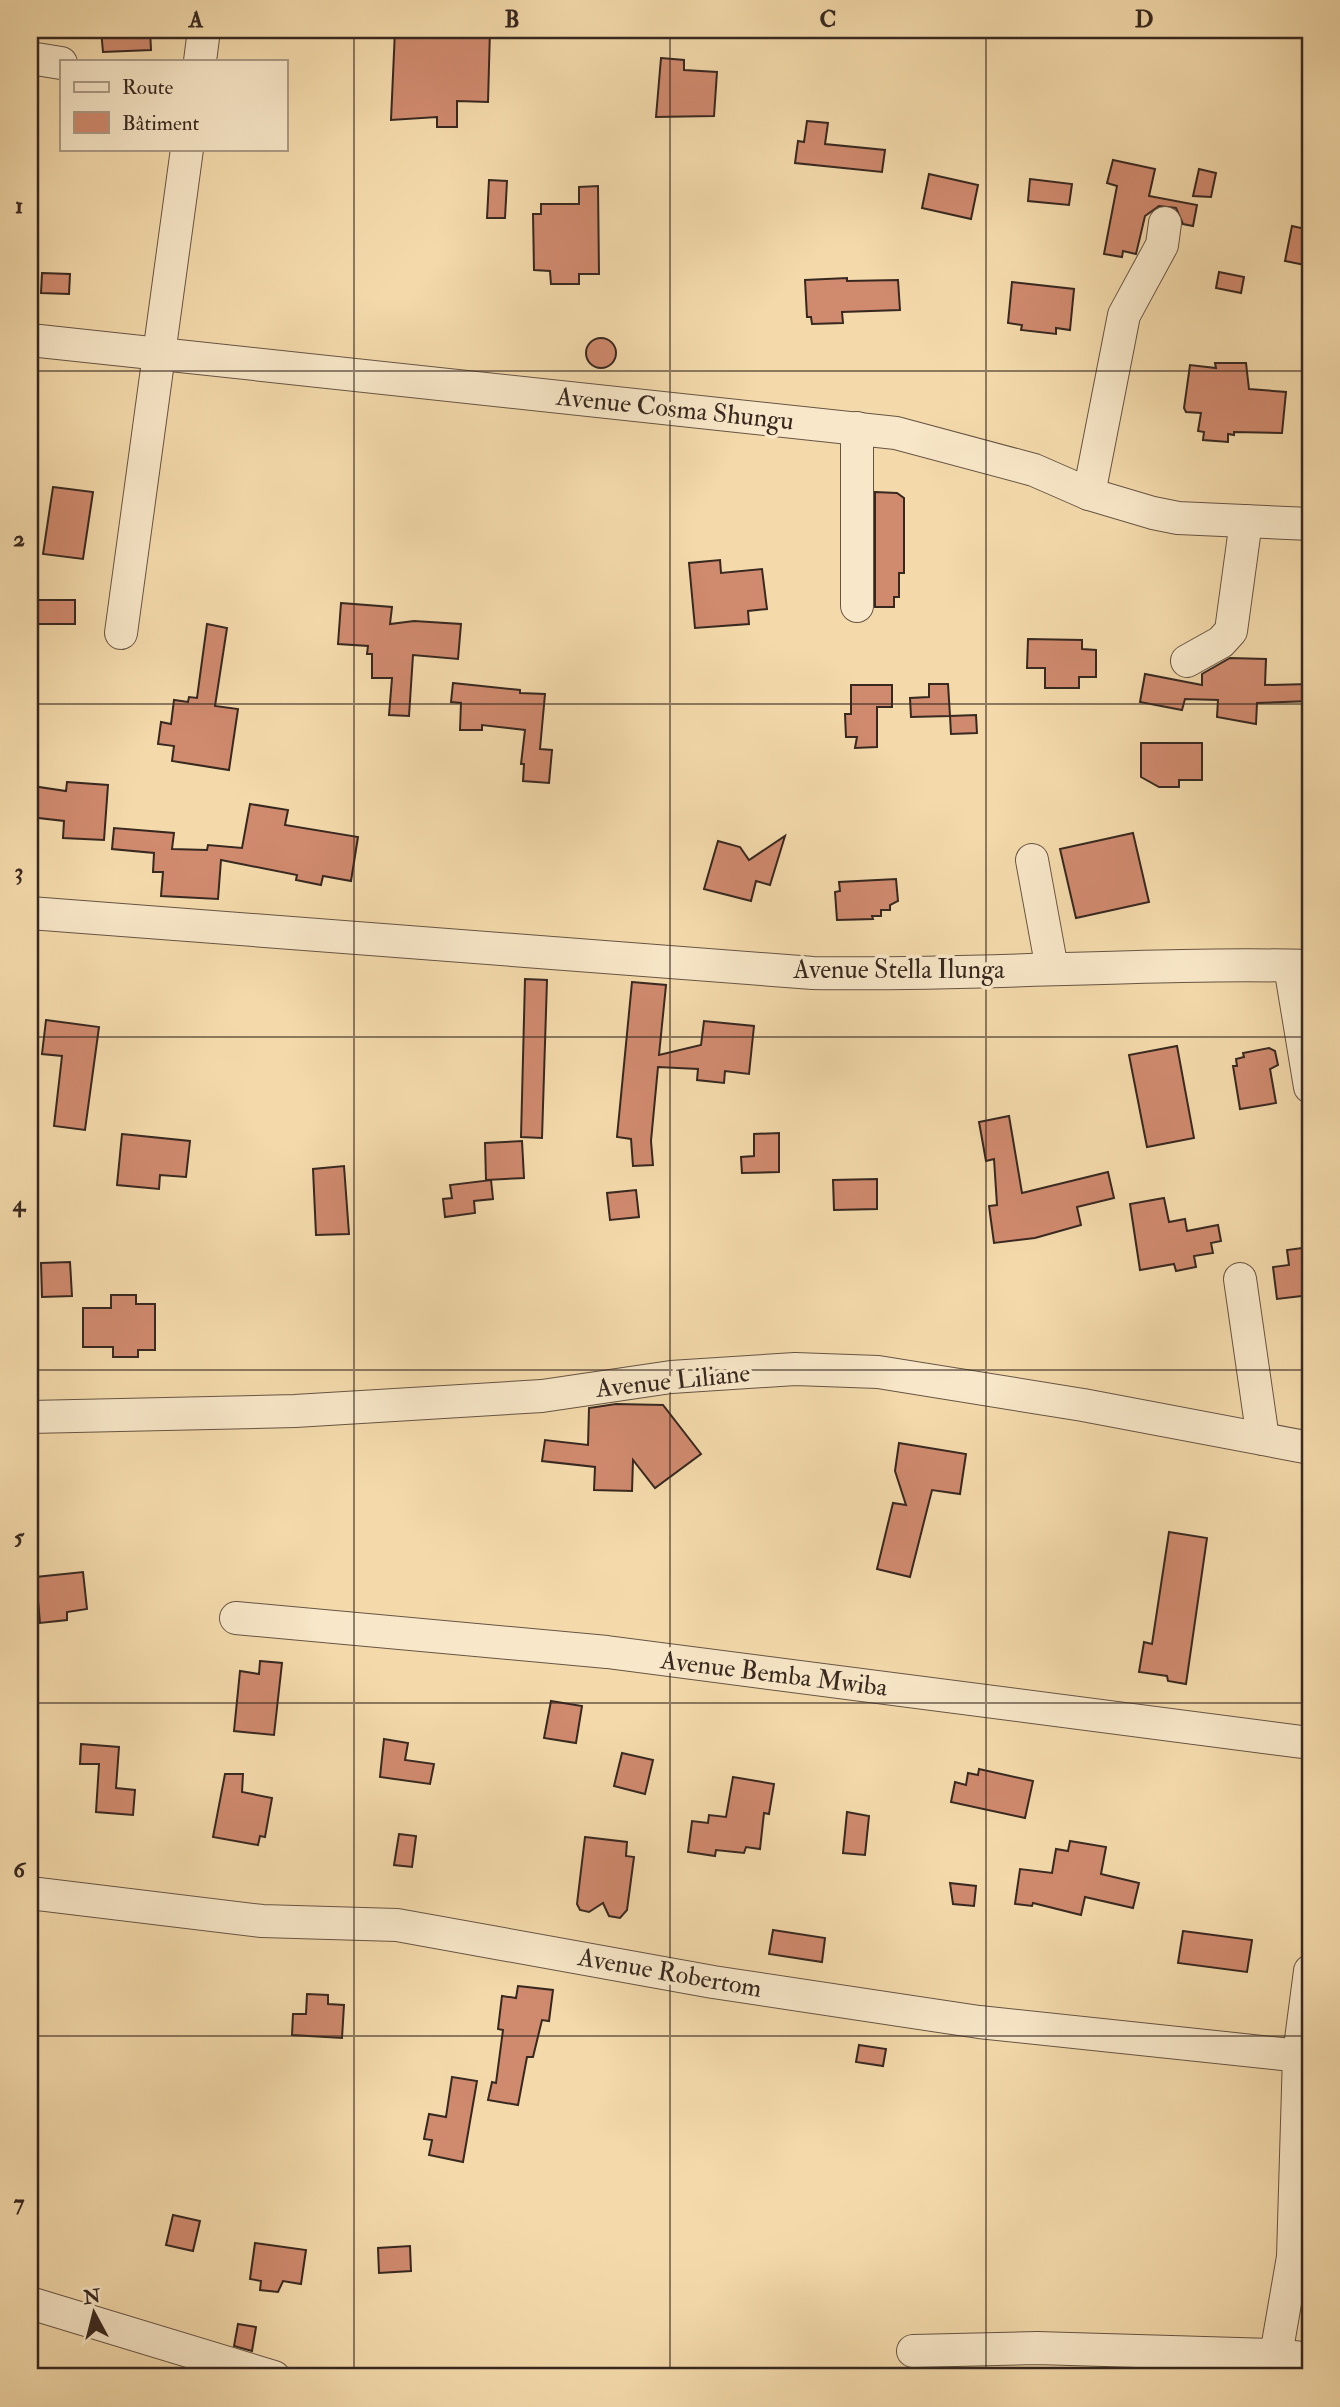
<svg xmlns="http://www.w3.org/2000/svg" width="1340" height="2407" font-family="'IM FELL Double Pica',serif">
<rect width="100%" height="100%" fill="#f4daab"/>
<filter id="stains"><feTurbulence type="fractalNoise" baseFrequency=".00286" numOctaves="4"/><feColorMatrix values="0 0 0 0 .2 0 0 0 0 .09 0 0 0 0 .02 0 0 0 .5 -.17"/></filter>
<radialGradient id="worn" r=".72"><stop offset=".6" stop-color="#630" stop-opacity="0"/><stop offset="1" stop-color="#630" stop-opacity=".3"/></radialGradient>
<g fill="#d08a6e" stroke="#372820" stroke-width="2">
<path d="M101 30H150L151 50 103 52Z"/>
<path d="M395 30H490L488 102 457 101V127H437V117L391 120Z"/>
<path d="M661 58 684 60V70L717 72 714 116 656 117Z"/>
<path d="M807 121 828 123 825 144 885 150 882 172 795 163 798 141 804 142Z"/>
<path d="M1113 160 1155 169 1149 196 1197 205 1193 226 1183 224 1176 208 1159 206 1145 216 1136 254 1123 251 1122 257 1104 254 1117 186 1107 183Z"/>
<path d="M1199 169 1216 173 1211 197 1193 196Z"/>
<path d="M929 174 978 185 971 219 922 208Z"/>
<path d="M1030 179 1072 184 1069 205 1028 201Z"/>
<path d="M489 180 507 181 505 218H487Z"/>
<path d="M598 186 599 274H579V284H551L550 271 534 270 533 214H541V204H579V187Z"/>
<path d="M1292 226 1310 230V266L1285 261Z"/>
<path d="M1219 272 1244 277 1241 293 1216 288Z"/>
<path d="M42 273 70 274 69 294 41 293Z"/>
<path d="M847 278V281L898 280 900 310 842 312 843 323 812 324 811 317H807L805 280Z"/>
<path d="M1012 282 1074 289 1070 330 1056 328V334L1021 330 1022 325 1008 323Z"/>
<circle cx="601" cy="353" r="15"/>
<path d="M1215 363H1246L1249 389 1286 392 1282 433 1234 432V435L1228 434V442L1203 440 1204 432 1198 431 1201 413 1186 412 1184 408 1190 365 1216 368Z"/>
<path d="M53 487 93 492 83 559 43 554Z"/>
<path d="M875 492 897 493 904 498V573H899V597H894V607H875Z"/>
<path d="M720 560 721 573 762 569 767 609 748 611 749 624 695 628 689 563Z"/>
<rect x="33" y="600" width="42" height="24"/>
<path d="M341 603 392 607 390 624 414 621 461 624 458 659 413 655 409 716 389 715 392 678H372V654H367L368 646 338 644Z"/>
<path d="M207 624 227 628 215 706 238 709 229 770 172 761 174 746 158 744 161 722 171 724 174 700 188 702 189 697 197 698Z"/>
<path d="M1028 639 1082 640V649L1096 650V677H1079V688H1045V668H1027Z"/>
<path d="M1230 658 1266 659 1265 685 1310 684V701L1257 703 1256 724 1217 717 1218 700 1185 699 1182 710 1140 702 1145 674 1202 685V674Z"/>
<path d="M453 683 520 690V693L545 694 540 749 552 750 549 783 523 781 524 764H521L525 730 482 725V730H460L461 703 451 702Z"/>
<path d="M929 684H948L950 716 911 717 910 698 929 697Z"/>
<path d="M851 685H892V707H877V747L855 748 857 737H846L845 714H851Z"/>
<path d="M976 715 977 733 951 734 950 716Z"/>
<path d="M1141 743H1202V780H1179V787H1159L1141 777Z"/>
<path d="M67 782 108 785 104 840 63 838 64 821 30 817 32 786 66 791Z"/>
<path d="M250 804 288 810 285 825 358 837 351 881 323 876 321 885 296 880 297 875 221 860 218 899 161 896 163 872H153L154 853 112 849 114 828 174 833 172 849 207 850 208 845 242 848Z"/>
<path d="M1133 833 1149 902 1076 918 1060 849Z"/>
<path d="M785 836 770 885 756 881 751 901 704 889 718 841 740 847 749 860Z"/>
<path d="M896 879 898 901 890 905V910H881V916H872L873 919 837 920 835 892 840 891 839 882Z"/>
<path d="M525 979 547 980 542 1138 521 1137Z"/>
<path d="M632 982 666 985 659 1055 701 1045 704 1021 754 1026 749 1074 725 1071 724 1083 697 1080 698 1069 658 1067 651 1141 653 1165 633 1166 631 1139 617 1137Z"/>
<path d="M46 1020 99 1027 85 1130 54 1126 62 1056 42 1054Z"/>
<path d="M1177 1046 1194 1138 1147 1147 1129 1055Z"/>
<path d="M1269 1048 1275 1051 1278 1065 1270 1069 1276 1103 1240 1109 1233 1066H1237L1236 1059 1244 1057 1243 1053Z"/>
<path d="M1009 1116 1022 1193 1108 1172 1114 1198 1077 1207 1081 1225 1035 1238 994 1243 989 1206 997 1205 994 1159 986 1161 979 1122Z"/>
<path d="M779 1133V1172L742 1173 741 1157 754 1156V1134Z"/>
<path d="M122 1134 190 1141 186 1177 160 1175 159 1189 117 1185Z"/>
<path d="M522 1141 524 1178 486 1180 485 1143Z"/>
<path d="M344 1166 349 1234 316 1235 313 1169Z"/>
<path d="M877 1179V1209L834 1210 833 1180Z"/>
<path d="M491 1180 493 1199 474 1201 475 1213 445 1217 443 1199 452 1198 450 1185Z"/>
<path d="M636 1190 639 1217 610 1220 607 1193Z"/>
<path d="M1164 1198 1169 1222 1185 1219 1187 1231 1218 1225 1221 1241 1211 1243 1213 1253 1194 1256 1196 1267 1176 1271 1174 1264 1140 1270 1130 1204Z"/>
<path d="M1310 1247V1295L1277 1299 1273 1267 1289 1265 1287 1250Z"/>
<path d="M70 1262 72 1296 42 1297 41 1263Z"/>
<path d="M111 1295H136V1304H155V1350H138V1357H113V1347H83V1308H111Z"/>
<path d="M616 1404 663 1405 701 1454 655 1488 633 1460 632 1491 594 1490 595 1467 542 1461 545 1440 588 1445 589 1408Z"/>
<path d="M899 1443 966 1454 960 1494 932 1490 910 1577 877 1569 893 1503 906 1505 895 1471Z"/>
<path d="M1169 1532 1207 1538 1186 1684 1168 1681 1167 1676 1139 1672 1144 1642 1152 1644Z"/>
<path d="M83 1572 87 1609 67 1612V1620L40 1623 36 1577Z"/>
<path d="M260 1661 282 1663 274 1735 234 1731 240 1671 259 1674Z"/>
<path d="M551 1701 582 1706 576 1743 544 1738Z"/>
<path d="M384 1739 408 1743 405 1760 434 1764 430 1784 380 1777Z"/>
<path d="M81 1744 119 1747 116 1788 135 1790 133 1815 96 1812 99 1764H80Z"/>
<path d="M622 1753 653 1760 645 1794 614 1786Z"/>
<path d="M979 1769 1033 1781 1025 1818 951 1802 955 1782 966 1785 968 1773 978 1775Z"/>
<path d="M225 1774H243L242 1792 272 1798 265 1837 260 1836 258 1845 213 1837Z"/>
<path d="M733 1777 774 1784 769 1814 764 1813 760 1849 746 1847 744 1853 716 1850 715 1856 688 1852 692 1821 708 1823 709 1815 726 1817Z"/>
<path d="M847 1812 869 1816 865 1855 843 1853Z"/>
<path d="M399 1834 416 1836 412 1867 394 1865Z"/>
<path d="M585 1837 627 1842 626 1856 634 1857 627 1910 620 1918 609 1916 603 1903 589 1912 580 1910 577 1904Z"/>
<path d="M1070 1841 1106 1847 1101 1874 1139 1883 1133 1908 1085 1897 1081 1915 1033 1903 1032 1906 1015 1904 1020 1869 1052 1873 1056 1849 1068 1851Z"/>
<path d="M950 1883 976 1886 974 1906 953 1904Z"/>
<path d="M773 1930 825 1938 822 1962 769 1954Z"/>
<path d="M1183 1931 1252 1940 1247 1972 1178 1963Z"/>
<path d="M518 1986 553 1990 549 2021 542 2020 533 2057H527L518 2105 488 2100 492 2082 496 2083 503 2030 498 2029 502 1996 516 1998Z"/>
<path d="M307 1994 328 1995V2004L344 2005 342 2038 292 2035 293 2014H306Z"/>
<path d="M859 2045 886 2049 883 2066 856 2062Z"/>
<path d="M452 2077 477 2081 463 2162 429 2155 432 2140 424 2139 429 2114 446 2117Z"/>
<path d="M173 2215 200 2221 193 2251 166 2245Z"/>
<path d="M255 2243 306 2250 301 2284 283 2281 278 2292 260 2290 261 2281 250 2279Z"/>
<path d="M410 2246 411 2271 379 2273 378 2248Z"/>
<path d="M238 2324 256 2327 252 2351 234 2346Z"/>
</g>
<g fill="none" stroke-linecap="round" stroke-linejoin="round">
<g stroke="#665443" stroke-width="34">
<g id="minor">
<path d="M30 58 61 63"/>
<path d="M200 61 204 30"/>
<path d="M30 340 896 433 1034 470 1089 494 1153 513 1178 518 1310 524"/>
<path d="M1089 494 1124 315 1162 245 1165 223"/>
<path d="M857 606V428"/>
<path d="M121 633 187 149"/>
<path d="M1187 661 1221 642 1231 631 1246 521"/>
<path d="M1032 860 1052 969"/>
<path d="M30 913 813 973C979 976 1144 962 1310 966"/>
<path d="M1290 966 1310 1087"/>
<path d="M1240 1279 1263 1439"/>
<path d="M30 1417 295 1411 542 1396 671 1377 795 1369 878 1372 1083 1405 1310 1448"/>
<path d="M236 1618 607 1652 1310 1743"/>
<path d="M30 1893 262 1921 397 1925 713 1982 979 2022 1310 2057"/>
<path d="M30 2303 274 2377"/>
<path d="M913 2351 1037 2348 1276 2355 1310 2359"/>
<path d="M1276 2355 1293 2257 1299 2055 1310 1971"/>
</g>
</g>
<use href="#minor" stroke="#f8e7c8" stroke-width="32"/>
</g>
<path fill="none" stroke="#372820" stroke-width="2" stroke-opacity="0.55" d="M354 30V2377M670 30V2377M986 30V2377M30 371H1310M30 704H1310M30 1037H1310M30 1370H1310M30 1703H1310M30 2036H1310"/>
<g text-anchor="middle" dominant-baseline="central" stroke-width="7" stroke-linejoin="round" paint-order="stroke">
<g font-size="26" fill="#372820" stroke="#f8e7c8">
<text transform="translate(675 409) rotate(6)">Avenue Cosma Shungu</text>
<text x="899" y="970">Avenue Stella Ilunga</text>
<text transform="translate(673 1381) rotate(-6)">Avenue Liliane</text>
<text transform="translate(774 1674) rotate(7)">Avenue Bemba Mwiba</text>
<text transform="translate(670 1973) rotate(10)">Avenue Robertom</text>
</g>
</g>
<rect width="1340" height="2407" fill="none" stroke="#f4daab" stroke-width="77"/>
<rect x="60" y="60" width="228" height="91" fill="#f8e7c8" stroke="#ab9b85" stroke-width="2"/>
<rect x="74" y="82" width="35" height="10" fill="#f8e7c8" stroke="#ab9b85" stroke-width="2"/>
<text x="122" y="94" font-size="21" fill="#372820">Route</text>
<rect x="74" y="112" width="35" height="21" fill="#d08a6e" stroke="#ab9b85" stroke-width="2"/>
<text x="122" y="130" font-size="21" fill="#372820">Bâtiment</text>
<g transform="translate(94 2313) rotate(353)" stroke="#f8e7c8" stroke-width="5" paint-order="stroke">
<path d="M0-5L12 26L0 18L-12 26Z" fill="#372820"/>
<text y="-10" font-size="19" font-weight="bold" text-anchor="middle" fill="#372820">N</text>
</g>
<rect x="38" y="38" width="1264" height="2330" fill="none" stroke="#372820" stroke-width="2.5"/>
<g font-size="23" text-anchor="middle" font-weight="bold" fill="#372820">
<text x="196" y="27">A</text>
<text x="512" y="27">B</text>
<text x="828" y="27">C</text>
<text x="1144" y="27">D</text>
<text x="19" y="213">1</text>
<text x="19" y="546">2</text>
<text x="19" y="879">3</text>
<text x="19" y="1211">4</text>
<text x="19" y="1544">5</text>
<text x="19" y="1877">6</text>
<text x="19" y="2210">7</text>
</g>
<rect width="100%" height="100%" filter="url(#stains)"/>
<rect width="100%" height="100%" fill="url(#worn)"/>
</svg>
